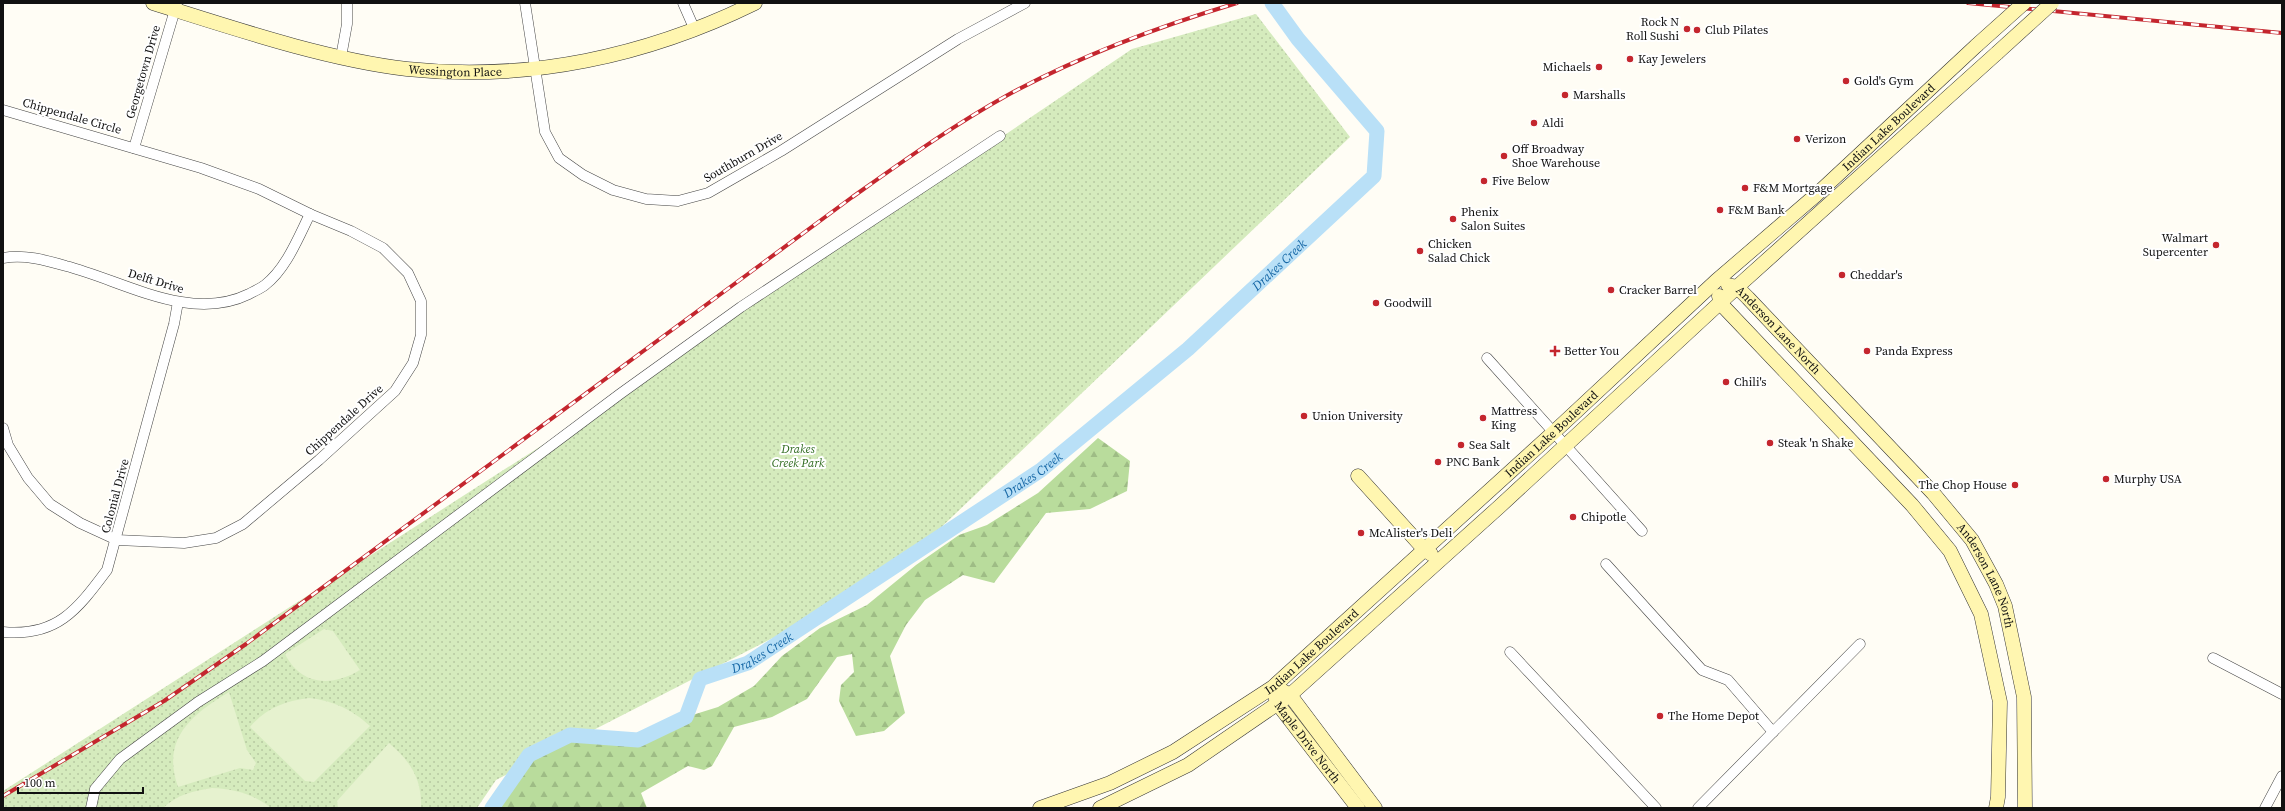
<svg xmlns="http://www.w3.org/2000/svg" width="2285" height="811" font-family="'Source Serif 4',serif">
<defs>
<pattern id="forest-firs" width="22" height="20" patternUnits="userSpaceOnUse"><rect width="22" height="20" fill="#b9dc9c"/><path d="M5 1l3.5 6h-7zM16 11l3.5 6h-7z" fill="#9ebc85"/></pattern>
<pattern id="park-dots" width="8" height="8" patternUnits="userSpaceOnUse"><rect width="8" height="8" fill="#d5ebbd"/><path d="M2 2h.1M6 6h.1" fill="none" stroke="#b6c8a1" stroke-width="1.8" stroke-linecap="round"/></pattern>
</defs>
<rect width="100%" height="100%" fill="#fffdf5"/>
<path fill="url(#forest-firs)" d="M1098 438 1130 461 1127 491 1090 509 1046 513 994 583 963 575 925 600 906 625 890 656 905 713 884 731 856 736 839 701 841 685 854 672 852 654 837 657 807 699 772 717 734 727 712 766 704 770 688 766 641 793 647 808H492L529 755 570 735 638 740 686 717 718 707 754 686 782 656 820 628 867 605 916 565 959 535 987 525 1038 493Z"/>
<path fill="url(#park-dots)" d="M1256 14 1350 137 886 580 496 780 477 808H3V791L608 403 1132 49Z"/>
<g fill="#e6f2cf">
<path d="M324 629 333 631 360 670C332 687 301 686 285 654Z"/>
<path d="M229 692 247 750 256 763 253 770 240 768 178 787C161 739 191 715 229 692Z"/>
<path d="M309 698C334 701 351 709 370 726L314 782 305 781 250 727C266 708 285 701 309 698Z"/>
<path d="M389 743C410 761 422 778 421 808H338L337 801Z"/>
<path d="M212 788C235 789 253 794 271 808H163C178 794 193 791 212 788Z"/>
</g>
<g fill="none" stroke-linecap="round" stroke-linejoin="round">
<path stroke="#b9e0f7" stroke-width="15" id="s1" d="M492 808 529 755 570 735 638 740 686 717 700 679 748 663 1041 470 1188 349 1374 176 1377 131 1298 39 1272 3"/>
<g stroke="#444" stroke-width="11">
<g id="street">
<path d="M525 3 545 132 559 158 583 175 613 190 646 199 678 201 708 193 781 151 958 39 1025 3"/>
<path d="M683 3 694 28"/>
<path d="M341 57 347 24V3"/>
<path d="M3 110 201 168 259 189 310 214 351 231 383 248 408 273 421 301V335L413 363 395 391 319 460 243 524 216 538 184 543 117 540 80 523 50 504 28 478 8 445 3 428"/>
<path d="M134 148 177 3"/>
<path d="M3 258C24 254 45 260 66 266 124 281 190 323 249 294 254 291 260 289 265 285 286 269 298 238 310 214"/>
<path d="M1487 358 1642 531"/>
<path d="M1606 564 1702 670 1728 680 1773 732"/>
<path d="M3 632C57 637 77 610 107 570L174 324 178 302"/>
<path d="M1510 652 1656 808"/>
<path d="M2213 658 2282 694"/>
<path d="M91 808 95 789 120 759 198 702 263 661 620 394 741 307 1000 136"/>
<path d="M1698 808 1860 644"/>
<path d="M2265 808 2282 776"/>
</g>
</g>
<g stroke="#333" stroke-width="15">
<g id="secondary">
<path id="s2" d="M153 3C233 28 324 59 407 69 528 82 647 56 755 3"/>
<path id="s3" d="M1728 285 1737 287 1748 298 1933 493 1972 540 1996 584 2005 606 2024 697 2025 808"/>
<path d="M1719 296 1721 304 1912 505 1950 551 1981 614 2000 702 1998 797 1996 808"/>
<path d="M1358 476 1424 549 1431 554"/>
<path d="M1283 691 1290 695 1375 808"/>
<path id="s4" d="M1275 695 1277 703 1358 808"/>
<path id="s5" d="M1040 808 1110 783 1173 752 1273 687 1554 432 1716 281 1816 195 1977 45"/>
<path d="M1100 808 1188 765 1290 695 1499 507 1737 287 1997 53"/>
</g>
</g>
<use href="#street" stroke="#fff" stroke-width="10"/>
<use href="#secondary" stroke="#fff6b0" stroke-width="14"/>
<g stroke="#c4262e" stroke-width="4">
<g id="rail">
<path d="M1968 3 2282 33"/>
<path d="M3 796 164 701 246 644 851 198C902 162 952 126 1006 96 1079 56 1157 27 1237 3"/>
</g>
</g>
<use href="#rail" stroke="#fff" stroke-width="2.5" stroke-dasharray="8" stroke-linecap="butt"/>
<g stroke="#333" stroke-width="15" stroke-linecap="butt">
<g id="secondary-bridge">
<path d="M1977 45 2024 3"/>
<path d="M1997 53 2052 3"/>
</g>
</g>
<use href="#secondary-bridge" stroke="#fff6b0" stroke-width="14"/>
</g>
<g fill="#c4262e" stroke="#fff" stroke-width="1.5">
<circle cx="1687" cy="29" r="4"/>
<circle cx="1697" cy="30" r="4"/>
<circle cx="1630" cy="59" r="4"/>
<circle cx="1599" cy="67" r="4"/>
<circle cx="1846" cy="81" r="4"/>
<circle cx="1565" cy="95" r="4"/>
<circle cx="1534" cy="123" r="4"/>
<circle cx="1797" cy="139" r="4"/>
<circle cx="1504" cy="156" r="4"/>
<circle cx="1484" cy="181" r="4"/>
<circle cx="1745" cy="188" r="4"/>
<circle cx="1720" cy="210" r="4"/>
<circle cx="1453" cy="219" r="4"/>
<circle cx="2216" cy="245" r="4"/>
<circle cx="1420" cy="251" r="4"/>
<circle cx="1842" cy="275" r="4"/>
<circle cx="1611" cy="290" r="4"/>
<circle cx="1376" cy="303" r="4"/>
<path d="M1553 345h4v4h4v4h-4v4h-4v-4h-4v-4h4z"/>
<circle cx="1867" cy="351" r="4"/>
<circle cx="1726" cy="382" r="4"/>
<circle cx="1304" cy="416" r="4"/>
<circle cx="1483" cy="418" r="4"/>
<circle cx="1770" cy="443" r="4"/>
<circle cx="1461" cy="445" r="4"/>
<circle cx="1438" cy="462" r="4"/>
<circle cx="2106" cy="479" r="4"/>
<circle cx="2015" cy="485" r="4"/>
<circle cx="1573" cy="517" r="4"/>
<circle cx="1361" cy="533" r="4"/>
<circle cx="1660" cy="716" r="4"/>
</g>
<g text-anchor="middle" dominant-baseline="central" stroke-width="4" stroke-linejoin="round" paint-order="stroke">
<g font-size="12" fill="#111" stroke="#fff" text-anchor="start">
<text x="1679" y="22" text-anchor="end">Rock N<tspan x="1679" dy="14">Roll Sushi</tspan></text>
<text x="1705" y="30">Club Pilates</text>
<text x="1638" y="59">Kay Jewelers</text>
<text x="1591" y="67" text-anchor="end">Michaels</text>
<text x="1854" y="81">Gold's Gym</text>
<text x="1573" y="95">Marshalls</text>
<text x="1542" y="123">Aldi</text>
<text x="1805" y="139">Verizon</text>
<text x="1512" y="149">Off Broadway<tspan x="1512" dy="14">Shoe Warehouse</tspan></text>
<text x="1492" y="181">Five Below</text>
<text x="1753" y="188">F&amp;M Mortgage</text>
<text x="1728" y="210">F&amp;M Bank</text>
<text x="1461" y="212">Phenix<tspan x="1461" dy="14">Salon Suites</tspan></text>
<text x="2208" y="238" text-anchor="end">Walmart<tspan x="2208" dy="14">Supercenter</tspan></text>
<text x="1428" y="244">Chicken<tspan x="1428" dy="14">Salad Chick</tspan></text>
<text x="1850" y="275">Cheddar's</text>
<text x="1619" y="290">Cracker Barrel</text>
<text x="1384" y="303">Goodwill</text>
<text x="1564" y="351">Better You</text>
<text x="1875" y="351">Panda Express</text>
<text x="1734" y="382">Chili's</text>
<text x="1491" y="411">Mattress<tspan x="1491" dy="14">King</tspan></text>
<text x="1312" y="416">Union University</text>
<text x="1778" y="443">Steak 'n Shake</text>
<text x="1469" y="445">Sea Salt</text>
<text x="1446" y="462">PNC Bank</text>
<text x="2114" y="479">Murphy USA</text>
<text x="2007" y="485" text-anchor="end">The Chop House</text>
<text x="1581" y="517">Chipotle</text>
<text x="1369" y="533">McAlister's Deli</text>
<text x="1668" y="716">The Home Depot</text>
</g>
<g font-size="12" fill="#111" stroke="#fff">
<text stroke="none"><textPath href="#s2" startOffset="311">Wessington Place</textPath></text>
<text transform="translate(143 72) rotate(-74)">Georgetown Drive</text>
<text transform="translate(72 116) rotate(16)">Chippendale Circle</text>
<text stroke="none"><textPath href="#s5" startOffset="1096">Indian Lake Boulevard</textPath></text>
<text transform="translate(743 157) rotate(-30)">Southburn Drive</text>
<text transform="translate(156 281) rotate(17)">Delft Drive</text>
<text stroke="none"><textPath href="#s3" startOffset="69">Anderson Lane North</textPath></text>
<text transform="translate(344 420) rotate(-42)">Chippendale Drive</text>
<text stroke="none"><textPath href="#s5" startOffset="640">Indian Lake Boulevard</textPath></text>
<text transform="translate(115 496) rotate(-75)">Colonial Drive</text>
<text stroke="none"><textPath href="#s3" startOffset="393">Anderson Lane North</textPath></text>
<text stroke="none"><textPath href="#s5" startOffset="316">Indian Lake Boulevard</textPath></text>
<text stroke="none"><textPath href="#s4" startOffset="58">Maple Drive North</textPath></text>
</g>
<g font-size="12" font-style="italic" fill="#2f6b1f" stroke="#fff">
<text x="798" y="449">Drakes<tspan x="798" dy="14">Creek Park</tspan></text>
</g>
<g font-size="13" font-style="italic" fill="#1768a6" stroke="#fff">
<text stroke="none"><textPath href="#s1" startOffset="988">Drakes Creek</textPath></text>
<text stroke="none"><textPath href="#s1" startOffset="664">Drakes Creek</textPath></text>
<text stroke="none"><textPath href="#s1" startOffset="340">Drakes Creek</textPath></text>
</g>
</g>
<rect width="2285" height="811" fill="none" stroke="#111111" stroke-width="8"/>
<path d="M18 787v6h125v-6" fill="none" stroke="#111111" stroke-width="2"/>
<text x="24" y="787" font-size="12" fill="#111111" stroke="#ffffff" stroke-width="3" paint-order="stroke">100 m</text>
</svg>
